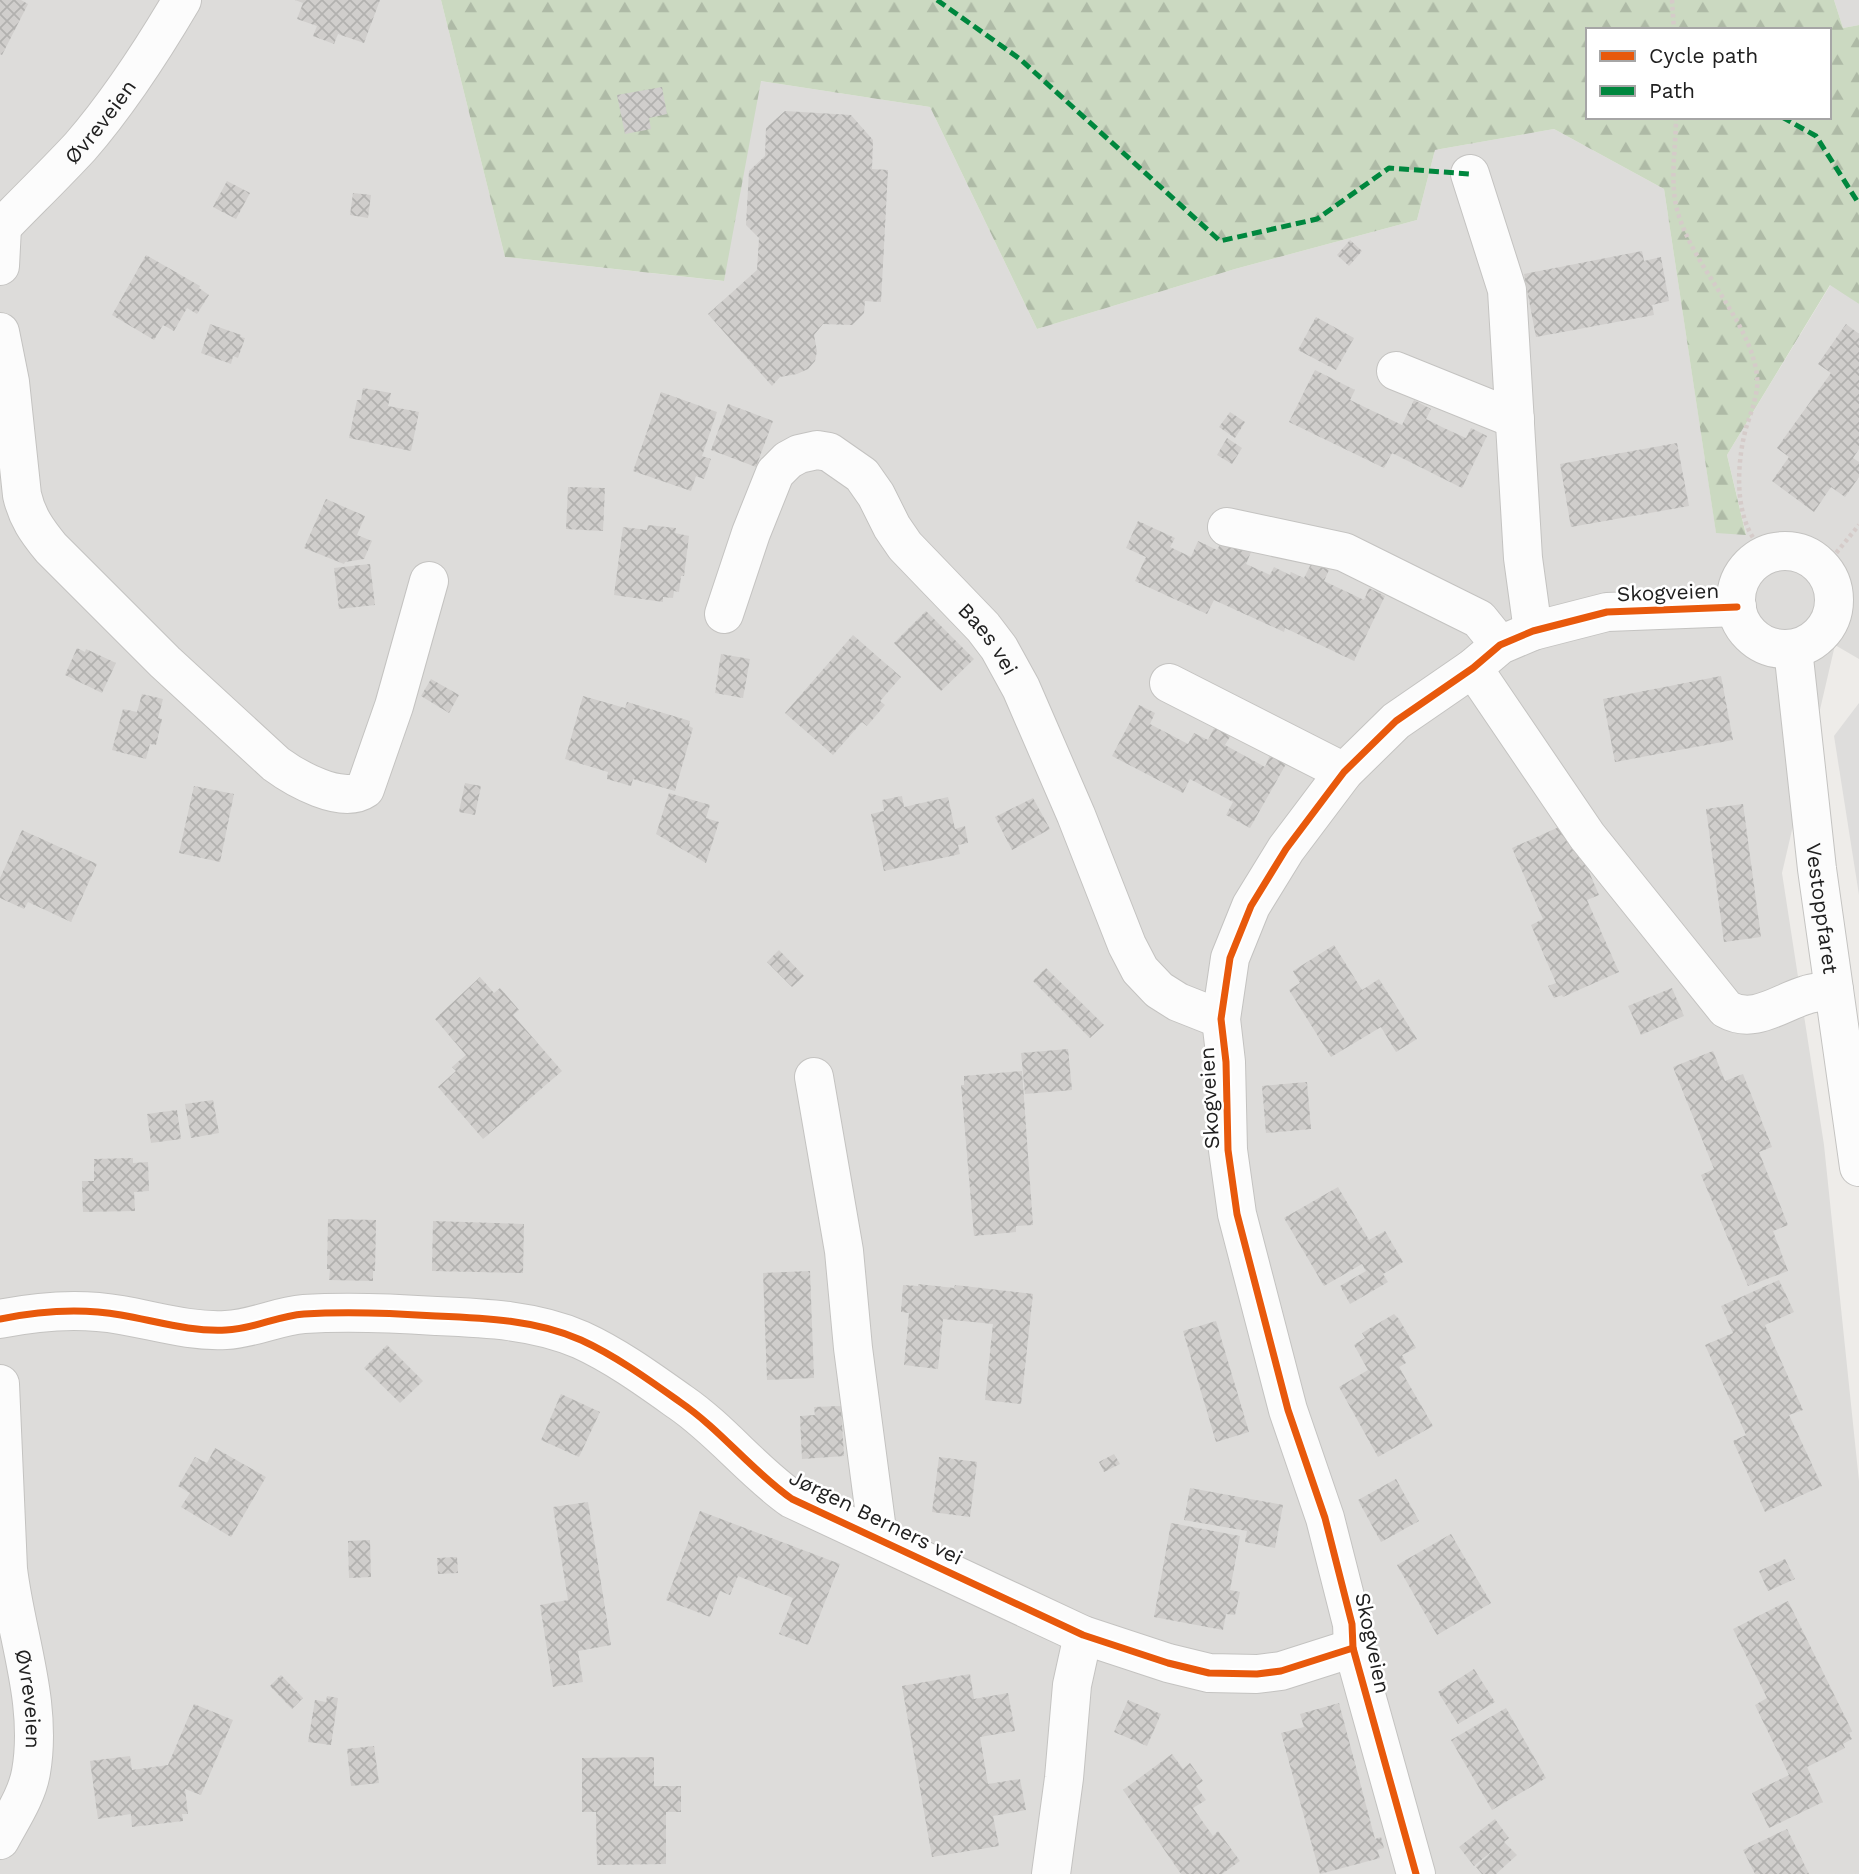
<svg xmlns="http://www.w3.org/2000/svg" width="1859" height="1874" font-family="'Work Sans',sans-serif">
<defs>
<pattern id="forest-firs" width="22" height="20" patternUnits="userSpaceOnUse" patternTransform="scale(1.75)"><rect width="22" height="20" fill="#cbd9c1"/><path d="M5 1l3.5 6h-7zM16 11l3.5 6h-7z" fill="#aebaa6"/></pattern>
<pattern id="building-cross-hatch" width="8" height="8" patternUnits="userSpaceOnUse" patternTransform="scale(1.75)"><rect width="8" height="8" fill="#d0cecc"/><path d="M0 0l8 8M0 8l8-8" fill="none" stroke="#b2b1af"/></pattern>
</defs>
<rect width="100%" height="100%" fill="#eeece9"/>
<g fill="#dddcda">
<path d="M0 0H441L505 257 723 281 760 81 930 107 1037 329 1235 269 1417 220 1435 150 1554 129 1664 189 1716 532 1746 534 1727 455 1831 284 1859 304V659L1835 645 1782 873 1824 1145 1859 1481V1874H0Z"/>
<path d="M1834 0H1859V25L1843 28Z"/>
</g>
<path fill="url(#forest-firs)" fill-rule="evenodd" d="M441 0H1834L1843 28 1859 25V304L1830 285 1727 455 1746 535 1716 533 1664 189 1554 129 1435 150 1417 220 1235 269 1037 329 930 107 761 81 724 281 505 257ZM1588 30H1829V117H1588Z"/>
<path fill="#dedddc" d="M1859 703V895L1834 736Z"/>
<g fill="url(#building-cross-hatch)">
<path d="M0 0H21L28 4 2 55 0 54Z"/>
<path d="M295 0H380L364 43 338 34 334 44 313 36 317 26 297 19 303 3Z"/>
<path d="M662 87 667 114 649 118 651 129 625 134 617 95Z"/>
<path d="M785 111 851 115 873 140 872 169 888 170 881 302 865 301 864 313 852 325 823 324 814 335 817 351 815 361 808 369 797 374 780 377 772 386 708 314 757 270 759 238 746 225 749 171 765 156 766 128Z"/>
<path d="M227 181 250 193 236 219 213 207Z"/>
<path d="M353 193 371 195 368 218 350 215Z"/>
<path d="M1350 240 1362 251 1349 266 1337 255Z"/>
<path d="M1642 251 1644 261 1661 257 1669 301 1652 305 1654 315 1536 337 1524 274Z"/>
<path d="M146 255 200 286 199 288 209 295 197 314 187 308 174 331 163 325 154 340 112 315Z"/>
<path d="M1316 317 1354 338 1336 370 1298 350Z"/>
<path d="M210 324 241 335 240 337 245 338 238 358 233 356 231 364 201 353Z"/>
<path d="M1846 324 1859 334V449L1853 458 1859 462V477L1845 497 1831 487 1814 512 1772 481 1789 457 1777 448 1831 373 1818 364Z"/>
<path d="M1315 370 1355 390 1350 400 1402 425 1414 400 1431 409 1426 419 1446 429 1466 438 1471 428 1487 436 1462 488 1392 453 1384 468 1289 422Z"/>
<path d="M363 388 391 393 388 406 419 412 411 451 349 438 357 400H361Z"/>
<path d="M661 392 717 412 702 456 711 459 704 479 696 476 691 491 633 471Z"/>
<path d="M728 404 773 421 756 467 711 450Z"/>
<path d="M1230 412 1245 422 1235 438 1219 427Z"/>
<path d="M1227 438 1242 448 1232 464 1217 455Z"/>
<path d="M1677 443 1689 506 1571 527 1560 464Z"/>
<path d="M568 487 605 488 603 531 566 529Z"/>
<path d="M326 499 365 516 357 535 372 541 364 559 345 562 344 564 304 548Z"/>
<path d="M1138 521 1175 538 1170 547 1191 557 1198 541 1217 550 1223 539 1251 552 1246 564 1268 574 1270 575 1274 567 1290 575 1291 572 1304 578 1312 562 1329 570 1324 581 1364 600 1369 588 1385 596 1354 661 1285 628 1284 632 1214 600 1207 614 1135 581 1146 557 1126 548Z"/>
<path d="M648 525 676 528 675 533 689 536 684 576H681L679 592 674 591 673 598 663 597V602L614 595 623 527 647 530Z"/>
<path d="M370 564 375 605 339 609 334 568Z"/>
<path d="M926 611 974 659 941 691 894 643Z"/>
<path d="M853 635 901 677 880 701 885 705 867 726 862 722 833 755 785 713Z"/>
<path d="M77 648 85 652 86 649 116 663 102 693 65 675Z"/>
<path d="M721 654 750 659 743 698 715 693Z"/>
<path d="M1721 676 1733 740 1615 762 1603 699Z"/>
<path d="M431 679 459 695 449 713 421 696Z"/>
<path d="M142 694 163 699 158 718 162 719 156 745 150 744 146 759 112 750 123 709 137 712Z"/>
<path d="M583 696 625 708 627 702 690 721 689 726 693 728 675 791 633 779 631 786 607 779 608 772 565 759Z"/>
<path d="M1139 705 1155 713 1150 724 1188 744 1194 733 1208 740 1215 726 1231 735 1225 745 1265 767 1270 755 1286 764 1250 828 1226 815 1233 802 1190 779 1183 793 1112 756Z"/>
<path d="M465 783 481 786 475 815 459 812Z"/>
<path d="M194 786 234 794 220 862 179 853Z"/>
<path d="M669 793 710 805 706 818 719 822 706 863 656 834Z"/>
<path d="M902 796 904 807 948 797 955 829 965 826 968 843 958 845 960 854 884 871 871 814 884 811 882 800Z"/>
<path d="M1033 798 1050 829 1012 850 995 817Z"/>
<path d="M1743 804 1761 937 1724 942 1706 809Z"/>
<path d="M1568 823 1599 895 1587 900 1619 972 1563 997 1562 995 1554 998 1548 986 1556 983 1531 925 1543 919 1512 848Z"/>
<path d="M22 830 97 864 71 922 28 902 24 909 0 898V878Z"/>
<path d="M1334 945 1362 990 1379 979 1417 1039 1396 1052 1381 1027 1331 1057 1289 990 1300 983 1293 971Z"/>
<path d="M779 950 804 976 792 987 767 962Z"/>
<path d="M1046 968 1104 1025 1090 1038 1033 981Z"/>
<path d="M480 977 494 993 500 988 519 1010 513 1015 562 1071 483 1139 438 1087 456 1071 452 1067 466 1055 435 1019Z"/>
<path d="M1672 988 1684 1016 1641 1035 1628 1006Z"/>
<path d="M1068 1049 1072 1090 1025 1094 1021 1053Z"/>
<path d="M1713 1051 1725 1081 1743 1074 1772 1147 1759 1152 1788 1225 1773 1231 1788 1271 1748 1286 1701 1175 1714 1169 1673 1067Z"/>
<path d="M1022 1071 1033 1225 1016 1226V1232L974 1236 961 1085H964V1076Z"/>
<path d="M1307 1082 1311 1129 1266 1133 1262 1086Z"/>
<path d="M213 1100 219 1133 191 1138 185 1104Z"/>
<path d="M177 1110 181 1139 151 1143 147 1114Z"/>
<path d="M133 1158V1163L148 1162 149 1191 134 1192 135 1211 83 1212 82 1181H94V1159Z"/>
<path d="M1338 1187 1369 1240 1385 1231 1403 1262 1383 1274 1388 1282 1350 1304 1340 1286 1366 1271 1362 1264 1324 1286 1284 1218Z"/>
<path d="M328 1219 376 1220 375 1271H373V1281L329 1280 330 1269H327Z"/>
<path d="M433 1221 524 1224 523 1273 432 1271Z"/>
<path d="M810 1271 814 1378 767 1380 763 1273Z"/>
<path d="M1779 1280 1794 1312 1765 1325 1803 1410 1789 1415 1822 1486 1765 1512 1733 1441 1746 1435 1705 1345 1733 1333 1721 1306Z"/>
<path d="M918 1284 954 1288 955 1285 1033 1294 1021 1404 985 1400 993 1324 943 1319 938 1369 904 1365 909 1313 901 1312 903 1285 918 1286Z"/>
<path d="M1394 1314 1399 1319 1416 1348 1402 1355 1406 1363 1399 1367 1433 1426 1378 1457 1339 1387 1368 1370 1354 1345 1365 1338 1362 1333Z"/>
<path d="M1216 1321 1249 1432 1216 1442 1183 1331Z"/>
<path d="M387 1345 423 1381 400 1403 364 1368Z"/>
<path d="M561 1394 600 1412 579 1457 541 1440Z"/>
<path d="M841 1406 844 1456 802 1459 800 1416 815 1415 814 1407Z"/>
<path d="M215 1448 266 1477 231 1537 181 1507 190 1493 178 1486 195 1457 207 1463Z"/>
<path d="M1114 1454 1120 1464 1104 1472 1099 1462Z"/>
<path d="M939 1457 977 1462 970 1517 932 1512Z"/>
<path d="M1396 1479 1419 1521 1381 1542 1358 1500Z"/>
<path d="M1190 1488 1283 1505 1275 1548 1245 1542 1247 1531 1184 1520Z"/>
<path d="M588 1502 611 1645 578 1651 583 1682 553 1687 540 1605 568 1600 553 1507Z"/>
<path d="M700 1511 840 1564 808 1645 779 1634 793 1598 738 1576 730 1595 720 1591 710 1617 666 1600Z"/>
<path d="M1171 1523 1240 1536 1230 1590 1240 1592 1235 1615 1226 1614 1223 1630 1154 1617Z"/>
<path d="M1451 1534 1491 1603 1437 1635 1397 1565Z"/>
<path d="M370 1540 371 1577 349 1578 348 1541Z"/>
<path d="M457 1557 458 1573 438 1574 437 1558Z"/>
<path d="M1785 1559 1795 1579 1768 1591 1759 1571Z"/>
<path d="M1788 1601 1852 1731 1849 1733 1852 1739 1843 1744 1845 1748 1807 1767 1823 1802 1769 1828 1752 1793 1789 1775 1755 1705 1767 1698 1733 1629Z"/>
<path d="M1474 1669 1495 1702 1458 1724 1438 1692Z"/>
<path d="M970 1674 974 1699 1008 1693 1015 1731 980 1737 988 1784 1020 1779 1026 1810 993 1816 999 1846 932 1857 902 1686Z"/>
<path d="M281 1675 303 1698 292 1709 270 1686Z"/>
<path d="M327 1696 338 1698 331 1745 308 1742 315 1700 326 1702Z"/>
<path d="M1128 1700 1161 1714 1147 1746 1114 1732Z"/>
<path d="M1339 1703 1375 1839 1381 1837 1384 1848 1377 1850 1380 1858 1320 1874 1281 1733 1304 1727 1300 1714Z"/>
<path d="M194 1704 233 1720 201 1795 185 1789 188 1814H182L183 1821 132 1827 131 1814 98 1819 90 1761 130 1756 132 1770 168 1765Z"/>
<path d="M1506 1708 1546 1778 1492 1810 1451 1740Z"/>
<path d="M374 1746 379 1783 351 1786 347 1749Z"/>
<path d="M1172 1754 1183 1769 1190 1763 1203 1781 1196 1786 1206 1800 1193 1808 1213 1836 1218 1831 1240 1861 1222 1874H1181L1123 1790Z"/>
<path d="M654 1757V1786H681V1812H666V1864L597 1865 596 1812H582V1758Z"/>
<path d="M1495 1819 1509 1838 1504 1842 1517 1855 1496 1874H1482L1476 1867 1497 1847 1474 1866 1459 1847Z"/>
<path d="M1787 1829 1809 1874H1755L1743 1850Z"/>
</g>
<g fill="none" stroke-linecap="round" stroke-linejoin="round">
<g stroke="#c4c3c1" stroke-width="40">
<g id="minor">
<path d="M1470 174 1507 290 1523 558 1533 631"/>
<path id="s1" d="M0 229C26 202 54 175 80 147 119 102 152 51 182 0"/>
<path d="M0 266 2 227"/>
<path d="M0 332 10 382 22 495C27 517 37 531 51 548L165 662 276 764C295 778 342 805 365 789L394 706 429 581"/>
<path d="M1396 371 1515 419"/>
<path d="M1227 527 1344 552 1479 619 1500 645"/>
<circle cx="1785" cy="600" r="49"/>
<path id="s2" d="M724 614 751 533 775 473 788 460 799 454 817 450 829 452 862 475 876 495 892 527 905 546 983 627 999 648 1021 688 1076 815 1127 945 1140 970 1159 990 1178 1002 1221 1019"/>
<path id="s3" d="M1793 649 1817 869 1859 1167"/>
<path d="M1473 668 1587 836 1726 1009C1754 1025 1779 1003 1806 995 1814 992 1824 992 1834 990"/>
<path d="M1169 683 1344 772"/>
<path d="M814 1077 844 1251 853 1348 878 1538"/>
<path d="M0 1319C39 1311 82 1308 121 1315 156 1321 191 1332 226 1330 253 1329 277 1316 304 1314 348 1311 392 1313 436 1316 485 1318 536 1320 581 1340 616 1356 649 1380 680 1402 721 1430 752 1471 792 1499L1083 1635 1168 1663 1209 1673 1257 1674 1281 1671 1353 1648"/>
<path id="s4" d="M0 1384 8 1569C16 1636 43 1703 31 1772 27 1796 11 1819 0 1840"/>
<path d="M1051 1874 1064 1778 1072 1685 1083 1635"/>
<path d="M1416 1874 1353 1648 1352 1624 1325 1518 1288 1410 1237 1214 1228 1150 1226 1062 1221 1019 1230 958 1251 906 1286 849 1344 772 1396 721 1473 668 1500 645 1533 631 1607 612 1737 607"/>
</g>
</g>
<g stroke="#d5cbc9" stroke-width="4.5" stroke-dasharray="3.5 3.5" stroke-linecap="butt">
<path d="M1672 0 1674 30"/>
<path d="M1676 117C1676 149 1669 183 1678 213 1694 268 1751 322 1757 376 1759 393 1751 412 1746 428 1738 458 1735 499 1748 528 1752 538 1760 547 1766 555"/>
<path d="M1823 569 1859 525"/>
</g>
<use href="#minor" stroke="#fcfcfc" stroke-width="38"/>
<g stroke="#00873e" stroke-width="5" stroke-dasharray="10 5" stroke-linecap="butt">
<path d="M937 0 1020 59 1220 241 1317 219 1389 168 1470 174"/>
<path d="M1782 117 1816 136 1859 204"/>
</g>
<g stroke="#fff" stroke-width="11">
<g id="cycleway">
<path d="M0 1319C39 1311 82 1308 121 1315 156 1321 191 1332 226 1330 253 1329 277 1316 304 1314 348 1311 392 1313 436 1316 485 1318 536 1320 581 1340 616 1356 649 1380 680 1402 721 1430 752 1471 792 1499L1083 1635 1168 1663 1209 1673 1257 1674 1281 1671 1353 1648"/>
<path d="M1416 1874 1353 1648 1352 1624 1325 1518 1288 1410 1237 1214 1228 1150 1226 1062 1221 1019 1230 958 1251 906 1286 849 1344 772 1396 721 1473 668 1500 645 1533 631 1607 612 1737 607"/>
</g>
</g>
<use href="#cycleway" stroke="#e8590c" stroke-width="7"/>
</g>
<g text-anchor="middle" dominant-baseline="central" stroke-width="5" stroke-linejoin="round" paint-order="stroke">
<g font-size="21" fill="#202020" stroke="#fff">
<text stroke="none"><textPath href="#s1" startOffset="147">Øvreveien</textPath></text>
<text transform="translate(1668 592) rotate(-2)">Skogveien</text>
<text stroke="none"><textPath href="#s2" startOffset="460">Baes vei</textPath></text>
<text stroke="none"><textPath href="#s3" startOffset="261">Vestoppfaret</textPath></text>
<text transform="translate(1209 1098) rotate(-93)">Skogveien</text>
<text transform="translate(876 1517) rotate(26)">Jørgen Berners vei</text>
<text transform="translate(1373 1643) rotate(78)">Skogveien</text>
<text stroke="none"><textPath href="#s4" startOffset="317">Øvreveien</textPath></text>
</g>
</g>
<rect x="1586" y="28" width="245" height="91" fill="#ffffff" stroke="#a6a6a6" stroke-width="2"/>
<rect x="1600" y="51" width="35" height="10" fill="#e8590c" stroke="#a6a6a6" stroke-width="2"/>
<text x="1649" y="63" font-size="21" fill="#202020">Cycle path</text>
<rect x="1600" y="86" width="35" height="10" fill="#00873e" stroke="#a6a6a6" stroke-width="2"/>
<text x="1649" y="98" font-size="21" fill="#202020">Path</text>
</svg>
